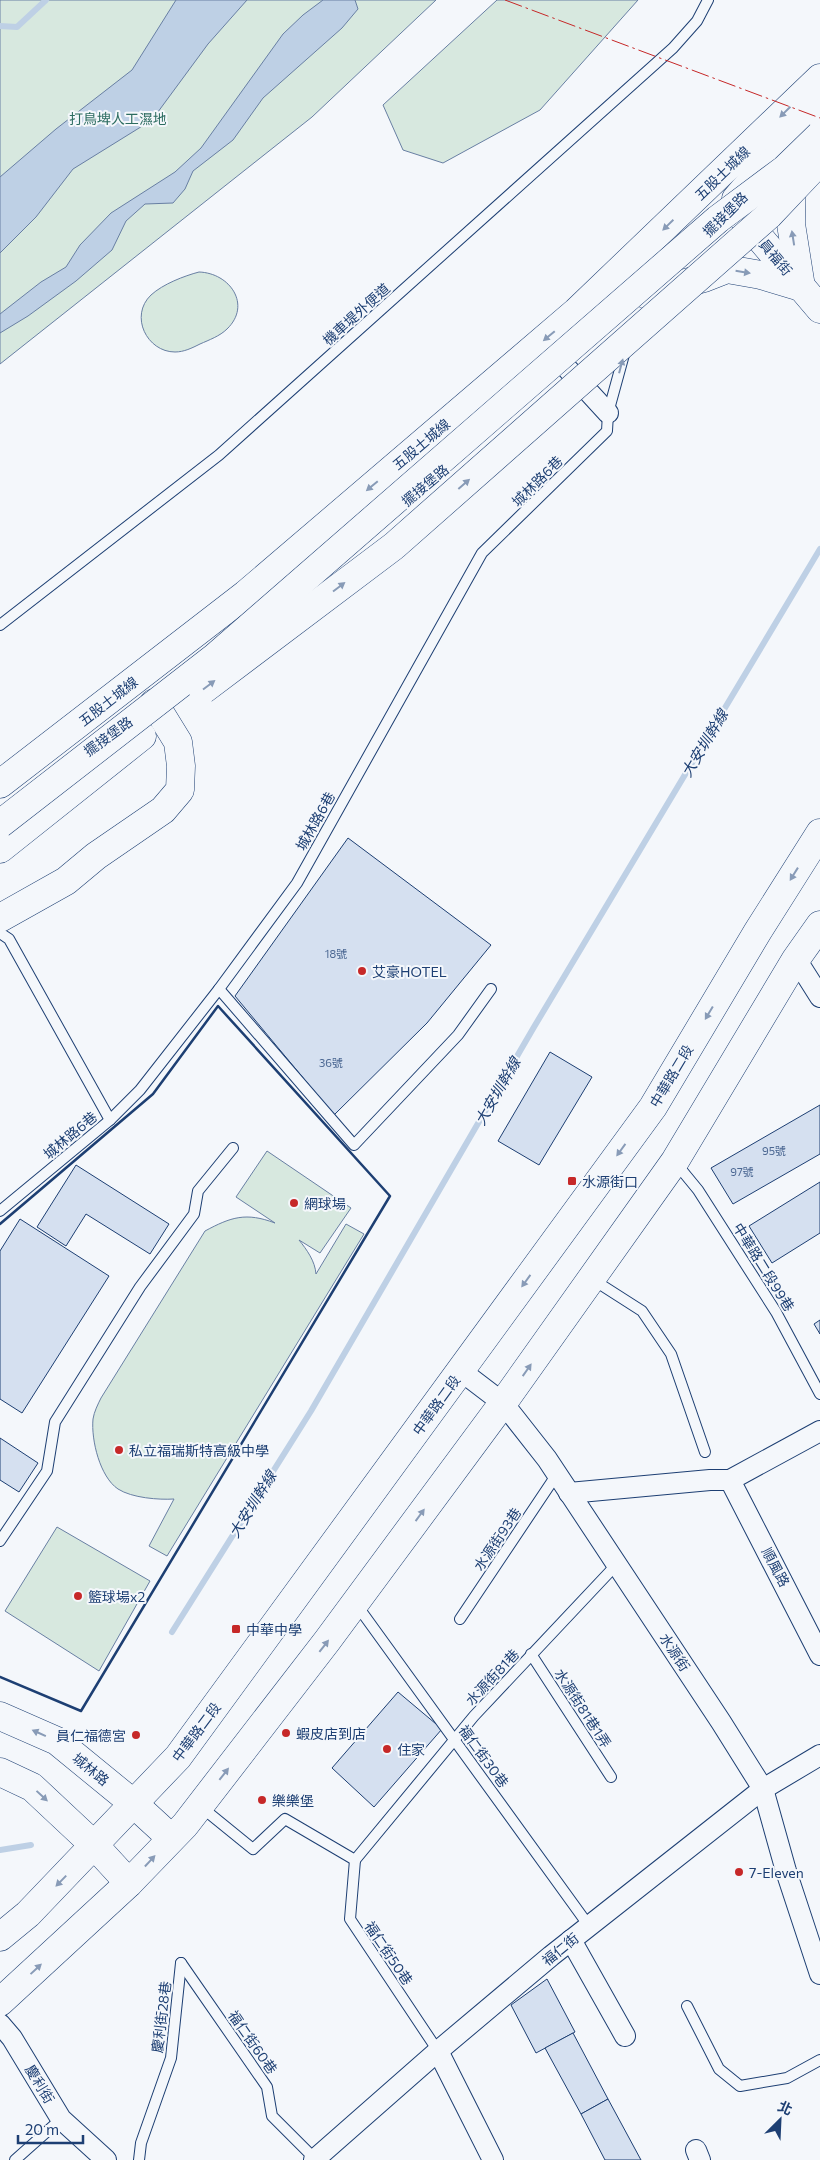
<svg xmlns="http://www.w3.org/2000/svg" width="820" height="2160" font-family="Commissioner,'Noto Sans TC',sans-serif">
<rect width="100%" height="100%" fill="#f4f7fb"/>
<g fill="#d7e8df" stroke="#687fa3">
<path d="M0 0H436L312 117 0 364Z"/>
<path d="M497 0H638L540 110 443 163 403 150 383 105Z"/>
<path d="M199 272C230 273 252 305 227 329 220 336 209 340 200 344 192 348 184 352 175 352 147 352 129 316 151 295 163 284 184 276 199 272Z"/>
<path d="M267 1151 351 1208 320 1253 299 1240C307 1250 315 1261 316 1274L346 1224 364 1234 167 1556 149 1546 174 1499C159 1500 132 1498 118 1489 100 1477 91 1440 93 1419 94 1412 98 1404 101 1398L205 1231C231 1217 246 1212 275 1223L236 1197Z"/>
<path d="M57 1527 150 1581 99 1671 5 1611Z"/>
</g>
<g fill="#bed0e5" stroke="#687fa3">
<path d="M176 0H247L208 44 152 120 73 169 36 217 0 253V177L56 129 132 70Z"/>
<path d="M323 0H355L358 9 342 28 263 98 233 140 193 171 185 189 173 203 145 204 126 221 112 250 76 281 28 316 0 333V314L41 282 66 267 80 245 111 213 175 172 201 148 283 34 303 15Z"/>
</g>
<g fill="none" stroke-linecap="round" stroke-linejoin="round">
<g stroke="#bed0e5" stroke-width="6">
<path d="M0 26 17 27 46 0"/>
<path d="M172 1632 311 1411 534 1027 820 549"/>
<path d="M0 1850 31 1845"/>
</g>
</g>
<g fill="#d5e0f0" stroke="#1d3f73">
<path d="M348 838 491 945 427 1023 334 1115 235 996Z"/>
<path d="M550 1052 592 1077 539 1165 498 1141Z"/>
<path d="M820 1105V1154L733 1204 711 1168Z"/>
<path d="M76 1165 169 1224 150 1254 86 1214 66 1246 37 1227Z"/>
<path d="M820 1182V1233L772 1263 749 1226Z"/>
<path d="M20 1219 109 1276 22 1413 0 1399V1251Z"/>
<path d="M820 1320V1334L814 1324Z"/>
<path d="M0 1438 38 1463 19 1492 0 1480Z"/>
<path d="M398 1692 442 1729 374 1807 332 1768Z"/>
<path d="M547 1979 575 2032 536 2053 511 2005Z"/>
<path d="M573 2033 608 2099 581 2114 545 2048Z"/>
<path d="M608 2099 641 2160H605L581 2114Z"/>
</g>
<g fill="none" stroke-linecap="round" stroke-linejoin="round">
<g stroke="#1d3f73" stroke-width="12">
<g id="lane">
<path d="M0 625 219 455 673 48 697 21 708 0"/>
<path d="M0 933 9 939 110 1120"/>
<path d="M219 989 354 1145 458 1035 491 989"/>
<path d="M675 1162 698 1190 776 1312 820 1394"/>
<path d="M0 1211 110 1120 140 1090 219 989 297 883 482 553 607 431 608 413 625 351"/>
<path d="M592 1279 642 1311 671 1354 705 1452"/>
<path d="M0 1541 47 1471 55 1422 140 1287 194 1214 198 1191 233 1148"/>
<path d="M356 1604 589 1926"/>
<path d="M460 1619 557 1474"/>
<path d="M531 1654 611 1777"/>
<path d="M200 1806 253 1849 285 1819 355 1860"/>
<path d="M355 1860 474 1716 617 1564"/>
<path d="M355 1860 350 1919 438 2051"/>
<path d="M181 1963 267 2087 272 2116 315 2159"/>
<path d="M687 2006 719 2069 740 2086 787 2078 820 2060"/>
<path d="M15 2160 61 2119"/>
<path d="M139 2160 141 2143 171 2058 181 1963"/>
</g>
</g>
<g stroke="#1d3f73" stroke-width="22">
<g id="street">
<path d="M564 365 608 413"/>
<path d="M796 959 820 997"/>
<path d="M461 1371 503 1403 547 1459 721 1722 763 1789 786 1871 820 1974"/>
<path d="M820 1431 730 1480 820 1655"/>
<path d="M569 1493 710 1480H730"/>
<path d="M571 1940 625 2036"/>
<path d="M0 2024 12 2038 61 2119 106 2160"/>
<path d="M438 2051 493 2160"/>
<path d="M696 2150 700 2160"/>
<path d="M314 2160 438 2051 551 1956 763 1789 820 1755"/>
</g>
</g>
<g stroke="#1d3f73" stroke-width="29">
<g id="secondary">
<path d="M737 211 820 309"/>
<path d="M645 294 704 278 727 269 761 275 801 287 791 224 792 173"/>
<path d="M0 918 66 881 96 856 163 810 180 790 181 766 178 742 154 703"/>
<path d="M0 1716 57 1741 134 1804 171 1838"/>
<path d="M0 1772 32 1787 95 1846 129 1883"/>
</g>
</g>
<g stroke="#1d3f73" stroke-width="29">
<g id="primary">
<path d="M0 1937 28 1914 178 1757 653 1107 758 931 820 833"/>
<path d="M0 2002 129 1883 185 1825 327 1641 503 1403 675 1161 796 959 820 925"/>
</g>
</g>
<g stroke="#1d3f73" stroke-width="29">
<g id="highway">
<path d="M736 199 771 158 820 109"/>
<path d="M0 784 246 594 576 312 820 78"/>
<path d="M0 849 142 736"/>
</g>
</g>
<use href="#lane" stroke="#f4f7fb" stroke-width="10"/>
<use href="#street" stroke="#f4f7fb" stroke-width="20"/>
<use href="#secondary" stroke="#f4f7fb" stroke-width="28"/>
<use href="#primary" stroke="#f4f7fb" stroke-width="28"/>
<use href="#highway" stroke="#f4f7fb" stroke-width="28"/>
<g stroke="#1d3f73" stroke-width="29" stroke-linecap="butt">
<g id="highway-bridge">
<path d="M203 690 394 546 769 215 820 161"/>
<path d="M0 824 215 657 718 219 785 169 820 135"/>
</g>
</g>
<use href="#highway-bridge" stroke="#f4f7fb" stroke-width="28"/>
<path stroke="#1d3f73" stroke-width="2.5" d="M0 1224 153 1094 218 1006 390 1196 81 1711 0 1677"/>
<path stroke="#c62828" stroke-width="1" stroke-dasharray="18 4 2.5 4" stroke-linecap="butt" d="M505 0 820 118"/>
</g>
<defs><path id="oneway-solid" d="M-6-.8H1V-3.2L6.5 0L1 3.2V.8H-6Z" transform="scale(1.25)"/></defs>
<g fill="#889bb7">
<use href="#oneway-solid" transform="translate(785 112) rotate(136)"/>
<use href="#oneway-solid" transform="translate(668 225) rotate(136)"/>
<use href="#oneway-solid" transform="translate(793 238) rotate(-99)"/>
<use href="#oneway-solid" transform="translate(743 272) rotate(9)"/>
<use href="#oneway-solid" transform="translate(549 336) rotate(140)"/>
<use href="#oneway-solid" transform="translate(621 366) rotate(-75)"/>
<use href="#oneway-solid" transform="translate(464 484) rotate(-41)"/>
<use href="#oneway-solid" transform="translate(372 486) rotate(140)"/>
<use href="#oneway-solid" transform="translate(339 587) rotate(-37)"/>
<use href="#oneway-solid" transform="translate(209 685) rotate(-37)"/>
<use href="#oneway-solid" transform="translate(794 874) rotate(122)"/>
<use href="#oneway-solid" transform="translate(709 1013) rotate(121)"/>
<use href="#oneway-solid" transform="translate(621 1150) rotate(126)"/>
<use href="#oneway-solid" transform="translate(526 1281) rotate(126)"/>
<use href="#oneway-solid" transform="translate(527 1370) rotate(-55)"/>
<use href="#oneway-solid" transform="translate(420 1515) rotate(-54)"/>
<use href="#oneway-solid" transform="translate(324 1646) rotate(-52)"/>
<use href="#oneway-solid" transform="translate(39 1733) rotate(-156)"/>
<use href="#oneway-solid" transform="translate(224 1774) rotate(-52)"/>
<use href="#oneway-solid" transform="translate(42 1796) rotate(43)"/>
<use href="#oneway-solid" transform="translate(150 1861) rotate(-47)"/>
<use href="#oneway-solid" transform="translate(61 1881) rotate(134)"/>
<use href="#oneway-solid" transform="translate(36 1969) rotate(-43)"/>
</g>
<g fill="#c62828" stroke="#f4f7fb" stroke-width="2">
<circle cx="362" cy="971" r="5"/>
<rect x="567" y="1176" width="10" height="10" rx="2.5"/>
<circle cx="294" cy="1203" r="5"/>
<circle cx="119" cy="1450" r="5"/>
<circle cx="78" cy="1596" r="5"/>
<rect x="231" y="1624" width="10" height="10" rx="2.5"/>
<circle cx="286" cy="1733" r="5"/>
<circle cx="136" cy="1735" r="5"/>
<circle cx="387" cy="1749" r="5"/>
<circle cx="262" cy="1800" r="5"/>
<circle cx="739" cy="1872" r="5"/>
</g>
<g text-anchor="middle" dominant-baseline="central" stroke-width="4" stroke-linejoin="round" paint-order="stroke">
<g font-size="11" fill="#4b6792">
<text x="336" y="953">18號</text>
<text x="331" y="1062">36號</text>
<text x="774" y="1150">95號</text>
<text x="742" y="1171">97號</text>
</g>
<g font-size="14" fill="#2c6c60" stroke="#f4f7fb">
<text x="118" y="118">打鳥埤人工濕地</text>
</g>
<g font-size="14" fill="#1d3f73" stroke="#f4f7fb">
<text transform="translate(722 173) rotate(-44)">五股土城線</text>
<text transform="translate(725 214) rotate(-45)">擺接堡路</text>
<text transform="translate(776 257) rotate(50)">員福街</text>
<text transform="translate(356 314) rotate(-42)">機車堤外便道</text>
<text transform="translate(421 444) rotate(-40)">五股土城線</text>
<text transform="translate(537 481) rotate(-45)">城林路6巷</text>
<text transform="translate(425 485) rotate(-40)">擺接堡路</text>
<text transform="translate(108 701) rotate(-38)">五股土城線</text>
<text transform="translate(108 736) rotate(-36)">擺接堡路</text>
<text transform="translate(315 821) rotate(-61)">城林路6巷</text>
<text transform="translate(671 1076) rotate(-59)">中華路二段</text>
<text transform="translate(70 1135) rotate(-40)">城林路6巷</text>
<text transform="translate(764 1267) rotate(58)">中華路二段99巷</text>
<text transform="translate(436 1405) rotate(-54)">中華路二段</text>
<text transform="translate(497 1539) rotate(-56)">水源街93巷</text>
<text transform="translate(776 1567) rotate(62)">順風路</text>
<text transform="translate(675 1652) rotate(56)">水源街</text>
<text transform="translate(492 1677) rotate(-47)">水源街81巷</text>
<text transform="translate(583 1708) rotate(57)">水源街81巷1弄</text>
<text transform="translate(196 1732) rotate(-53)">中華路二段</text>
<text transform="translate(484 1756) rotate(54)">福仁街30巷</text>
<text transform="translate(91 1769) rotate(39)">城林路</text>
<text transform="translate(560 1949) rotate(-39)">福仁街</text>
<text transform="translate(389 1953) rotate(56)">福仁街50巷</text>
<text transform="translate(161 2017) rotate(-83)">慶利街28巷</text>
<text transform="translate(253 2042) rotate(55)">福仁街60巷</text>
<text transform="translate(40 2084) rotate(59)">慶利街</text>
</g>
<g font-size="14" fill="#1d3f73" stroke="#f4f7fb" text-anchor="start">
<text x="372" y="971">艾豪HOTEL</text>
<text x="582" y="1181">水源街口</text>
<text x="304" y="1203">網球場</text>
<text x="129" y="1450">私立福瑞斯特高級中學</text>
<text x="88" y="1596">籃球場x2</text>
<text x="246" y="1629">中華中學</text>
<text x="296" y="1733">蝦皮店到店</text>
<text x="126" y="1735" text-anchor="end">員仁福德宮</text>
<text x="397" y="1749">住家</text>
<text x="272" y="1800">樂樂堡</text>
<text x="749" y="1872">7-Eleven</text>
</g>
<g font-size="15" font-style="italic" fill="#1d3f73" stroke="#f4f7fb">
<text transform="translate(704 743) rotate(-59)">大安圳幹線</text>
<text transform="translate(497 1091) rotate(-60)">大安圳幹線</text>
<text transform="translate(252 1504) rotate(-58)">大安圳幹線</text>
</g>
</g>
<g transform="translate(780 2120) rotate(24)" stroke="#f4f7fb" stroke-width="4" paint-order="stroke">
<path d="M0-4L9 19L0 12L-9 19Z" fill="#1d3f73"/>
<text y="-8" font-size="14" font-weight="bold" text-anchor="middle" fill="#1d3f73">北</text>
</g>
<path d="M18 2135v8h65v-8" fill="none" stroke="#1d3f73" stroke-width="2.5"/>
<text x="25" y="2135" font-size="15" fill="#1d3f73" stroke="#f4f7fb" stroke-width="4" paint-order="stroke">20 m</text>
</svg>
